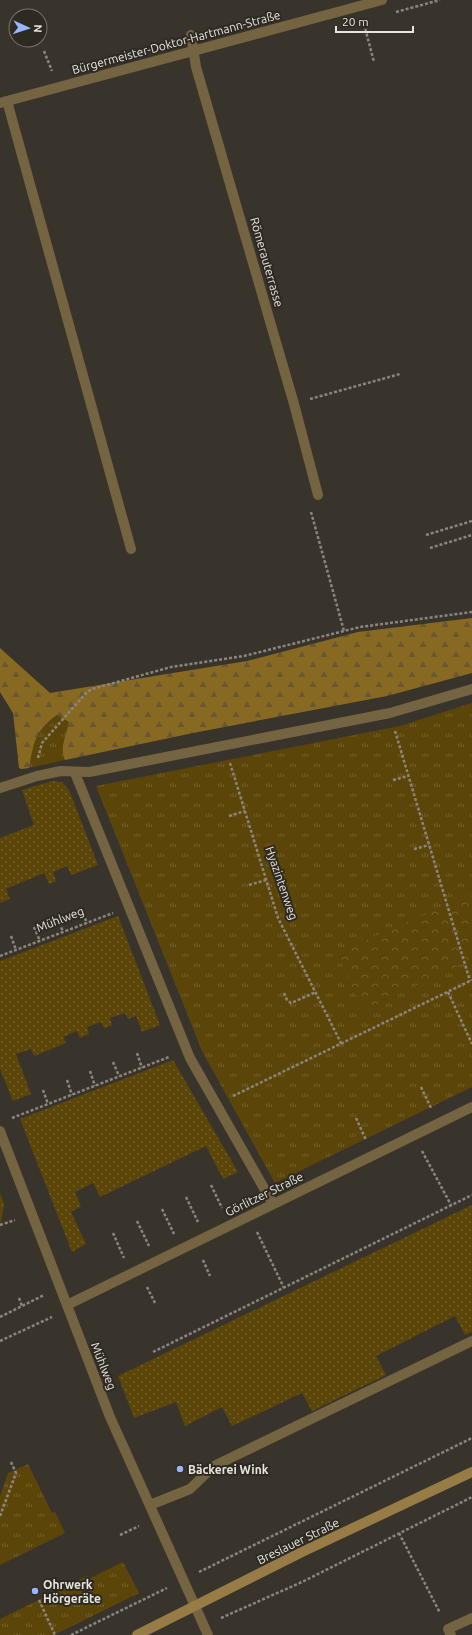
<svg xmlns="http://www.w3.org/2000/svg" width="472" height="1635" font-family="Ubuntu,sans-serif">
<defs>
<pattern id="grass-tufts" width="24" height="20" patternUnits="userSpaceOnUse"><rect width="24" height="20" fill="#5c4509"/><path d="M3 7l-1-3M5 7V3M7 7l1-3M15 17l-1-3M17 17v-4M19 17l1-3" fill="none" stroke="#73602d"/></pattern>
<pattern id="forest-firs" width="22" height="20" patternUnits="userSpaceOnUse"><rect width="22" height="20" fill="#886921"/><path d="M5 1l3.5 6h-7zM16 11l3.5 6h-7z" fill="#675732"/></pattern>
<pattern id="park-crowns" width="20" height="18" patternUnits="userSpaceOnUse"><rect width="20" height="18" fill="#5c4509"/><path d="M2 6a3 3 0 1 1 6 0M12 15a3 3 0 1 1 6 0" fill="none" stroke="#73602d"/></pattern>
<pattern id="garden-dots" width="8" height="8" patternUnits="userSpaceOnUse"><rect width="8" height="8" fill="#5c4509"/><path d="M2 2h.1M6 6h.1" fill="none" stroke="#73602d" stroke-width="1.8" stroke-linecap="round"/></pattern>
</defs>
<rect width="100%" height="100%" fill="#39342b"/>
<g fill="url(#grass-tufts)">
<path d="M472 703V1087L275 1183 202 1051 96 786 400 726Z"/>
<path d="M57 715 69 722 63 755 65 760 29 768C34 742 35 732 57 715Z"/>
<path d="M0 1193 4 1204 0 1229Z"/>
<path d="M28 1464 52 1513 55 1512 65 1533 0 1565V1497L8 1473Z"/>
<path d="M123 1562 139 1593 54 1635H0V1619L87 1576 88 1579Z"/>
</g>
<path fill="url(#forest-firs)" d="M472 618V673L387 696 193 733 65 760C59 748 67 734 69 722L57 715C35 731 34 742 29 768L21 769 19 768 13 713 0 692V648L50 693 247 661 358 632Z"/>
<path fill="url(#park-crowns)" d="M472 894V959L363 1011 337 953Z"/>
<g fill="url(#garden-dots)">
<path d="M52 781 62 782 69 790 98 865 71 875 67 866 53 872 56 881 49 884 44 873 6 889 10 899 0 903V838L34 825 22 790Z"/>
<path d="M118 916 160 1025 142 1032 136 1016 128 1019 125 1013 110 1018 112 1025 104 1028 101 1022 87 1027 89 1034 80 1038 77 1031 63 1037 66 1043 34 1056 31 1049 16 1054 31 1094 13 1101 0 1069V961Z"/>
<path d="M173 1060 238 1172 223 1179 206 1146 100 1197 93 1183 75 1192 81 1206 71 1212 86 1244 72 1252 20 1119Z"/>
<path d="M472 1205V1332L465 1335 455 1316 376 1356 386 1375 312 1411 302 1393 232 1426 222 1407 185 1426 176 1402 134 1418 118 1376Z"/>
</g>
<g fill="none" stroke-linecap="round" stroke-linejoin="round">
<g stroke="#8a867f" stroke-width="2.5" stroke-dasharray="3 2" stroke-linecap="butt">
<path d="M396 12 440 0"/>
<path d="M364 24 374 62"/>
<path d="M44 51 52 71"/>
<path d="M310 399 400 374"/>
<path d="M311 512 344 631"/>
<path d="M426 535 472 521"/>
<path d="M430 548 472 535"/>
<path d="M395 731 470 981"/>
<path d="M38 758 42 743 86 693 92 689 171 667 244 656 360 627 472 612"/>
<path d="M230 763 278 918 342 1045"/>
<path d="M393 780 408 776"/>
<path d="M229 816 245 811"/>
<path d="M414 849 429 845"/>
<path d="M249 885 266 880"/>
<path d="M81 909 87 923"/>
<path d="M58 918 63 932"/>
<path d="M34 927 40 941"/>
<path d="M11 936 16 950"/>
<path d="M0 956 113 913"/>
<path d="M448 992 472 1044"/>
<path d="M284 993 287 1000 291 1003 316 992"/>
<path d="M137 1053 142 1068"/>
<path d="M113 1062 119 1076"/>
<path d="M90 1071 95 1086"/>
<path d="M67 1080 72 1095"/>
<path d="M421 1087 431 1108"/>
<path d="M43 1090 48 1104"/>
<path d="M233 1096 472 980"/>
<path d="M12 1118 169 1057"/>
<path d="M356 1118 366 1140"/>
<path d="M422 1151 451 1205"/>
<path d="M211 1185 222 1208"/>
<path d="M186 1197 198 1222"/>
<path d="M162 1209 174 1234"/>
<path d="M137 1221 149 1246"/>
<path d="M0 1225 15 1220"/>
<path d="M257 1232 284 1288"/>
<path d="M113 1233 124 1258"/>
<path d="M203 1260 210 1276"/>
<path d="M147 1287 155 1303"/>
<path d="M19 1298 22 1306"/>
<path d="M0 1317 44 1295"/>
<path d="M0 1341 52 1317"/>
<path d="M153 1352 472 1195"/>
<path d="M0 1516 16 1473 11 1462"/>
<path d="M399 1533 440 1613"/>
<path d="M120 1535 139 1526"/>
<path d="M199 1572 472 1438"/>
<path d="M39 1600 55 1635"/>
<path d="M221 1618 302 1582 472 1497"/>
<path d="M71 1635 167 1588"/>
</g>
<g stroke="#746442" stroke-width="10">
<path d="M75 773 190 1058 273 1204"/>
<path d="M0 788 37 776 61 771 89 772 390 713 472 689"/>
<path d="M195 1606 208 1635"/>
</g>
<g stroke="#746442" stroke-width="10">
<path d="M191 35 196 67 294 404 318 495"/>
<path d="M7 101 131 549"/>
<path d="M0 103 382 0"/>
<path d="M0 1131 110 1417 195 1606"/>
<path d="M67 1305 472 1107"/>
<path d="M150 1505 190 1489 214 1466 472 1341"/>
<path d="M451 1635 448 1629 472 1618"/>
</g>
<path stroke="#977d45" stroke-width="10" d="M137 1635 302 1552 472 1472"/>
</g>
<g fill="#96b6fd" stroke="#2e2a21" stroke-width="1.5">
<circle cx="180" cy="1469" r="4"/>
<circle cx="35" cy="1591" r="4"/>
</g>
<g text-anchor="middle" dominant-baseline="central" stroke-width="4" stroke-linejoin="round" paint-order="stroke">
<g font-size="12" fill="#e8e5e0" stroke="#2e2a21">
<text transform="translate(176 42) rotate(-15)">Bürgermeister-Doktor-Hartmann-Straße</text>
<text transform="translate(267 262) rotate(74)">Römerauterrasse</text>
<text transform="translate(282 883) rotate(71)">Hyazintenweg</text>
<text transform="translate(60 919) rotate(-21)">Mühlweg</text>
<text transform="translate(264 1194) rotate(-26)">Görlitzer Straße</text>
<text transform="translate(104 1366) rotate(69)">Mühlweg</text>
<text transform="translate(298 1541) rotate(-26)">Breslauer Straße</text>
</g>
<g font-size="12" font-weight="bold" fill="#e8e5e0" stroke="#2e2a21" text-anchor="start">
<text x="188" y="1469">Bäckerei Wink</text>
<text x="43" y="1584">Ohrwerk<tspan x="43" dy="14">Hörgeräte</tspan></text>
</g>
</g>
<g transform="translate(28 28) rotate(93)"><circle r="19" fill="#2e2a21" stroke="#78756d"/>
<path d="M0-3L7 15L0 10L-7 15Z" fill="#96b6fd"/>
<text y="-6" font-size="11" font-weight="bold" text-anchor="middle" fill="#e8e5e0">N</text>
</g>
<path d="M336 26v6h77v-6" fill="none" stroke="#e8e5e0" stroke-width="2"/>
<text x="342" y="26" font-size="12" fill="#e8e5e0" stroke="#2e2a21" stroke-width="3" paint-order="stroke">20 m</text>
</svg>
